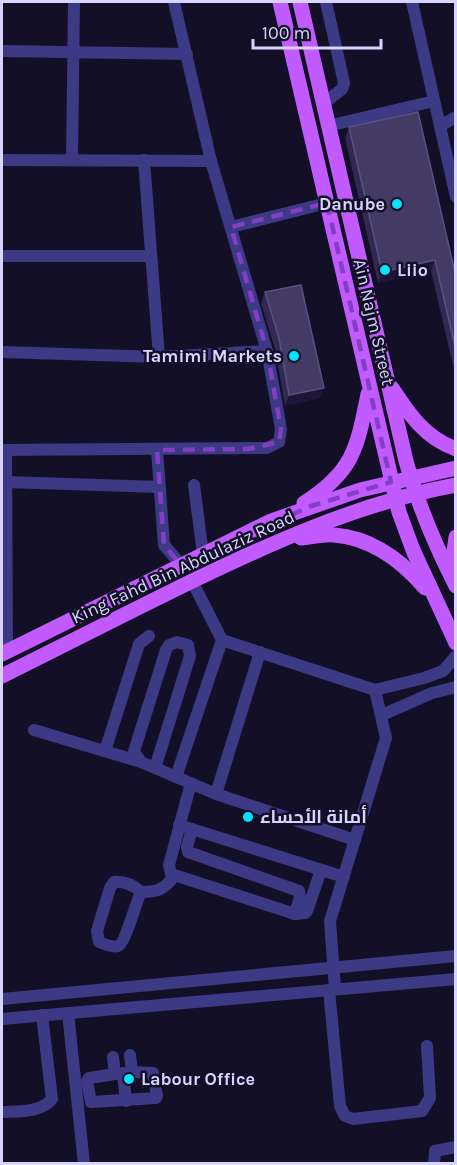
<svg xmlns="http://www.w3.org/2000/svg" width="457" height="1165" font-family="Karla,Cairo,sans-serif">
<rect width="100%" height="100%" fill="#130f26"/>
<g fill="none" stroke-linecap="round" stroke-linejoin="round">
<g stroke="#3d3a85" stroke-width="12">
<path d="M412 2 456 197"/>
<path d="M2 51 187 54"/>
<path d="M323 104 342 89 344 83 326 2"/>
<path d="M328 126 434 101"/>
<path d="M440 126 456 117"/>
<path d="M2 160 211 161"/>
<path d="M72 160 74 2"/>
<path d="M144 160 159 357"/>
<path d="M231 227 327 203"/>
<path d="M2 256H151"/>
<path d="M2 352 159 357 267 351 211 161 174 2"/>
<path d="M2 450 267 448 279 442 281 429 267 351"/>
<path d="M6 450 7 651"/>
<path d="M157 450 164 545 181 565"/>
<path d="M6 482 160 487"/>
<path d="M194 485 203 554"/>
<path d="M192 581 222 640 375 690 424 678 443 671 456 656"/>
<path d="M382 715 432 693 456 687"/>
<path d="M34 730 141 762"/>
<path d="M105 751 139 644 149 636"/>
<path d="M155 768 190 656 188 645 177 642 169 645 166 650 135 748 134 752 141 762 216 794 355 840"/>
<path d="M176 777 222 640"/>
<path d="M191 783 169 865 171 874 295 914 305 913 307 911 321 870"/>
<path d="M216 794 260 652"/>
<path d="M179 825 344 877"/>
<path d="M192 829 187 847 188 852 299 891 300 897 295 914"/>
<path d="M141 892C136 902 125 944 118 946 112 948 104 944 99 942L97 931 110 888 114 882C124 881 133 885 141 892 157 892 164 890 174 876"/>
<path d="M335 989 330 921 386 738 375 690"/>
<path d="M329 990 340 1106 345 1116 353 1119 422 1111 430 1098 427 1046"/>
<path d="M2 999 456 956"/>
<path d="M68 1013 84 1164"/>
<path d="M2 1019 456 979"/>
<path d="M113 1057 115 1074 89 1078 87 1081 91 1102 156 1098 157 1096 153 1073 132 1072 130 1055"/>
<path d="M123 1073 126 1101"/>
<path d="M2 1112C18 1111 41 1113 52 1099L42 1015"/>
<path d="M434 1164 435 1151 456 1147"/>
</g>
<g stroke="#c25bff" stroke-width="15">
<path d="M280 2 399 512 413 550 456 643"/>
<path d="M300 2 406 461C418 505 435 545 456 586"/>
<path d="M392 388C409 414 425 438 456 449"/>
<path d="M304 503C353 472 357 449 368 394"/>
<path d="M456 537 454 552 456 563"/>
<path d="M301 538C312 537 324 534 334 535 372 538 402 561 425 588"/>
<path d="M2 654 271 521 360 490 456 468"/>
<path d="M2 676C60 647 119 617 178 588 266 545 358 503 456 485"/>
</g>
</g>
<g fill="#312854">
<path d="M349 127 456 277V378L431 271 378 283 345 138Z"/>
<path d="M265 292 320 398 285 406 275 349 261 303Z"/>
</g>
<g fill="#1d163a">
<path d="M435 260 431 271 378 283 382 272Z"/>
<path d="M324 388 320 398 285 406 289 395Z"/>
</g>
<g fill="#433a66" stroke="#5a527e" stroke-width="1.5">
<path d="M418 112 456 277V351L435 260 382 272 349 127Z"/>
<path d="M301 285 324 388 289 395 279 338 265 292Z"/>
</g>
<path fill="none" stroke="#843dc5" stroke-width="4.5" stroke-dasharray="12 8" stroke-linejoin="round" d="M327 203 391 482 311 506 181 565 164 545 157 450 248 449 279 442 281 429 267 351 231 227Z"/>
<g fill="#00e5ff" stroke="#130f26" stroke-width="2">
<circle cx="397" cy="204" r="6"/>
<circle cx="385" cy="270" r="6"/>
<circle cx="294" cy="356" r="6"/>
<circle cx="248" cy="817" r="6"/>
<circle cx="129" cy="1079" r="6"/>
</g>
<g text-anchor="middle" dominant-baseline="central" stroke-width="5" stroke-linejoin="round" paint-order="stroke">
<g font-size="18" font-weight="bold" fill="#d9d4ff" stroke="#130f26" text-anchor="start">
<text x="385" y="204" text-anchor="end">Danube</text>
<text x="397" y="270">Liio</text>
<text x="282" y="356" text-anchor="end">Tamimi Markets</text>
<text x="260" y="817">أمانة الأحساء</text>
<text x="141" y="1079">Labour Office</text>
</g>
<g font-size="18" fill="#d9d4ff" stroke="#130f26">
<text transform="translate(374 322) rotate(77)">Ain Najm Street</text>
<text transform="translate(183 567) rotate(-25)">King Fahd Bin Abdulaziz Road</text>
</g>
</g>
<rect width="457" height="1165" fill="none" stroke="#d9d4ff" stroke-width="6"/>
<path d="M253 39v9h128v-9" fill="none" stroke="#d9d4ff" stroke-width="3"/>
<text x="262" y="39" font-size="18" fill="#d9d4ff" stroke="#130f26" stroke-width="4.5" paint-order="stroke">100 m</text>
</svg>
